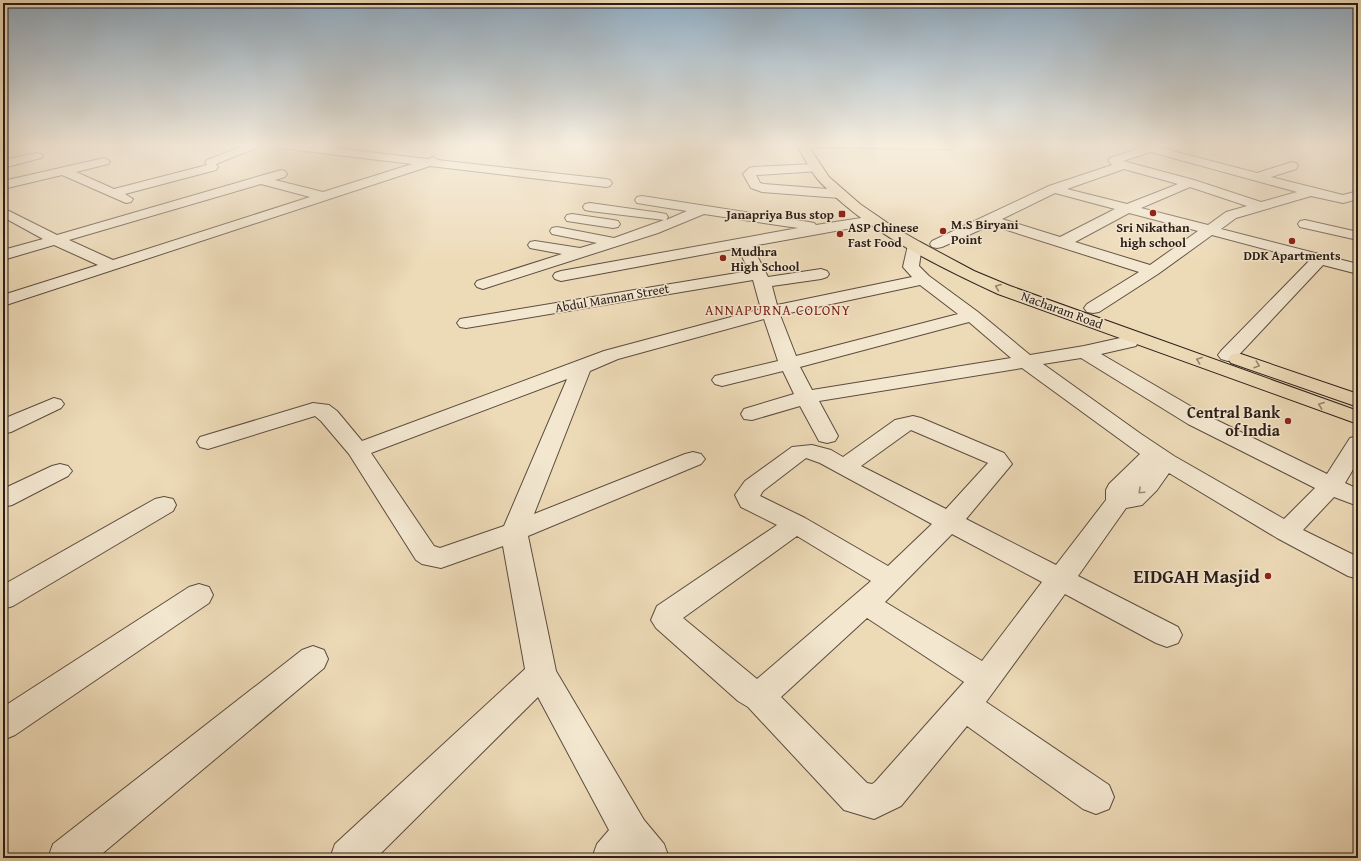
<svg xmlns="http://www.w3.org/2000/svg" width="1361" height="861" font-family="'Gentium Book Plus',serif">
<rect width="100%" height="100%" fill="#eddab7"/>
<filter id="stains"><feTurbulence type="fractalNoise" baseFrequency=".005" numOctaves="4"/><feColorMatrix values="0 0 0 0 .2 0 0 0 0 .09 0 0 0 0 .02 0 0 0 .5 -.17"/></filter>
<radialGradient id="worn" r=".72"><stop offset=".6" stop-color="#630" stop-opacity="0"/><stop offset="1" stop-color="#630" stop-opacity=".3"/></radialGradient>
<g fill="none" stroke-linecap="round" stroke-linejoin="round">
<g stroke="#5c4c3f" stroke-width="2">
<g id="minor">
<path d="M3 144H17L15 146 3 149Z"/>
<path d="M248 144H263L261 146 216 164 218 167 216 170 125 194 133 199 131 202 126 203 62 175 3 189V181L104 158 108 160 110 162 108 164 76 172 114 189 207 165 205 162 207 160Z"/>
<path d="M267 144H299L428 159 433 157 438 160 606 179 610 180 612 183 610 186 606 187 430 166 3 306V295L98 265 54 245 3 260V250L43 239 3 217V208L57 235 281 170 285 171 287 174 285 177 275 180 323 192 412 164 272 147 268 146ZM261 184 310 197 113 260 69 240Z"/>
<path d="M789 144H958L959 145 957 147 950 149 795 147Z"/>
<path d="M1150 145 1257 173 1292 162 1296 163 1298 166 1296 169 1271 177 1343 195 1358 191V199L1343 203 1311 196 1236 218 1221 229 1358 264V274L1323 265 1235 359 1228 361 1221 359 1218 355 1221 351 1309 261 1212 235 1158 274 1099 312 1093 313 1087 312 1084 308 1087 304 1139 272 991 225 942 247 937 248 932 247 930 244 932 241 1049 186 1112 165 1108 160 1110 158ZM1151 152 1297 192 1261 202 1194 180 1123 161ZM1124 169 1178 184 1127 204 1067 189ZM1190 187 1247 206 1226 212 1208 225 1141 208ZM1055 193 1115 209 1060 237 1002 219ZM1129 213 1198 231 1150 265 1075 242Z"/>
<path d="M37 153 41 154 43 156 41 158 3 168V160Z"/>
<path d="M816 164 820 165 822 168 820 171 756 175 760 183 764 184 840 190 845 191 846 194 845 197 840 198 762 192 751 188 743 174 749 168 753 167Z"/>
<path d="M642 196 809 222 814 223 816 225 874 216 879 217 881 220 879 223 874 224 752 246 768 277 821 269 827 271 829 274 827 277 821 279 772 286 777 305 912 277 903 267 908 245 910 242 915 241 920 242 922 245 919 266 929 276 978 312 1030 355 1084 346 1129 336 1136 338 1138 342 1136 346 1101 354 1204 414 1327 474 1350 438 1358 436V461L1345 483 1358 489V506L1334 497 1303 530 1358 557V579L1348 576 1277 538 1169 473 1157 490 1142 505 1126 508 1078 576 1178 627 1182 635 1178 643 1167 647 1156 643 1065 594 986 702 1109 785 1114 797 1109 809 1096 814 1083 809 967 726 901 806 874 819 844 810 748 707 738 701 656 628 651 620 657 606 777 525 741 507 735 495 745 481 792 447 812 445 831 450 843 457 895 420 913 416 921 418 1004 453 1012 464 966 519 1056 565 1106 500V490L1109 484 1140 454 1022 368 819 401 838 436 835 441 827 443 819 441 800 406 752 420 744 419 741 414 744 409 794 394 783 371 722 386 715 384 712 380 715 376 778 361 764 319 618 359 590 371 534 514 685 454 693 452 701 454 705 459 701 464 528 536 556 671 644 820 664 844 669 858H592L597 844 609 830 538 697 376 858H330L335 844 525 669 503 546 441 568 422 564 416 560 349 454 321 421 315 416 208 449 200 447 197 442 200 437 313 403 329 405 337 411 362 441 604 351 761 309 753 280 466 328 460 327 457 323 460 319 466 318 749 271 738 248 561 281 555 279 553 276 555 273 561 271 798 228 704 214 658 233 489 287 483 289 477 287 475 284 477 281 562 254 530 248 528 245 530 242 535 241 580 248 597 243 552 234 550 231 552 228 557 227 614 238 664 220 590 211 585 210 583 207 585 204 590 203 661 213 666 214 668 217 666 220 687 211 637 203 635 200 637 197ZM920 285 958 314 796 356 780 315ZM969 322 1011 358 812 390 800 367ZM1081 358 1188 424 1315 488 1284 519 1174 456 1141 434 1043 364ZM567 379 504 526 440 548 434 546 371 453ZM911 430 988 463 946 509 861 466ZM806 458 820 463 932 524 888 566 805 518 760 496 763 491ZM952 534 1042 582 982 661 885 602ZM797 536 871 581 757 679 683 618ZM867 618 964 682 875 782 872 784 867 783 781 697Z"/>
<path d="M572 214 613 220 618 221 620 224 618 227 613 228 567 221 565 218 567 215Z"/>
<path d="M1305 220 1358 232V240L1300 227 1298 224 1300 221Z"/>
<path d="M54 398 61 400 64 404 61 408 11 432 3 434V419Z"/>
<path d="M60 464 68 466 72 471 68 476 12 505 3 507V489L52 466Z"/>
<path d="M164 497 173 499 176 505 173 511 13 606 3 609V585L155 499Z"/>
<path d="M199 584 209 587 213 595 209 603 15 735 3 740V707L189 587Z"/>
<path d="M313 646 324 650 328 659 324 668 97 858H48L53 844 302 650Z"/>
</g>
</g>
<g stroke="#2b1d17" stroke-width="2">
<g id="major">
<path d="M797 144H807L829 177 860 204 892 226 920 242 974 271 1010 286 1358 411V424L998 294C937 266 868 232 821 183 811 173 803 156 797 144Z"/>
<path d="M1238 353 1358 394V407L1231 363 1228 359 1231 355Z"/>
</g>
</g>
<use href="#minor" fill="#f3e7d0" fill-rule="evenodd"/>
<use href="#major" fill="#eddab7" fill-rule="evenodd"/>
</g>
<defs><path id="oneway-chevron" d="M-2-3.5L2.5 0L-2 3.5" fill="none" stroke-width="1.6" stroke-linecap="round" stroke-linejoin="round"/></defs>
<g stroke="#96856f">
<use href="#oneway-chevron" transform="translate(998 287) rotate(-157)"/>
<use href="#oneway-chevron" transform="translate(1199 360) rotate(-160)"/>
<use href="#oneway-chevron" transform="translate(1257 365) rotate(19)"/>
<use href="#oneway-chevron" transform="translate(1321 405) rotate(-160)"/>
</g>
<use stroke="#998c7d" href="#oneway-chevron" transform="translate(1141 491) rotate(137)"/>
<linearGradient id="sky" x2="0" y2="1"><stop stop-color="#8faabf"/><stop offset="0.55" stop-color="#f7eedf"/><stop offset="1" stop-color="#f7eedf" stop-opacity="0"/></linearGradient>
<rect width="1361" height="264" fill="url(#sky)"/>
<g fill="#8f2418" stroke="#f3e7d0" stroke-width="1.5">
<circle cx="1153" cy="213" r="4"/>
<rect x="838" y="210" width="8" height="8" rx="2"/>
<circle cx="943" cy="231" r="4"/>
<circle cx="840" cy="234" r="4"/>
<circle cx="1292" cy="241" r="4"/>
<circle cx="723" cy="258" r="4"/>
<circle cx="1288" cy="421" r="4"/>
<circle cx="1268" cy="576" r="4"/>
</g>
<g text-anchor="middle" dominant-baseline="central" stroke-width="3" stroke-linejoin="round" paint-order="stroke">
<g font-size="13" font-weight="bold" fill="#2b1d17" stroke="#f3e7d0" text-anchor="start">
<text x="834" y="214" text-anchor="end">Janapriya Bus stop</text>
<text x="951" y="224">M.S Biryani<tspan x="951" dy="15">Point</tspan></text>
<text x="848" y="227">ASP Chinese<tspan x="848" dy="15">Fast Food</tspan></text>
<text x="1153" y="227" text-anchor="middle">Sri Nikathan<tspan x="1153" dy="15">high school</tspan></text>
<text x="731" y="251">Mudhra<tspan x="731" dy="15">High School</tspan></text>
<text x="1292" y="255" text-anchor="middle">DDK Apartments</text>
</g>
<g font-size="13" fill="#2b1d17" stroke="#f3e7d0">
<text transform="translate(612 298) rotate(-10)">Abdul Mannan Street</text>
<text transform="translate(1062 310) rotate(20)">Nacharam Road</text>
</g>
<g font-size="14" letter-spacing="1" fill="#7a1f14" stroke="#f3e7d0">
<text x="778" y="310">ANNAPURNA COLONY</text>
</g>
<g font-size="16" font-weight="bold" fill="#2b1d17" stroke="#f3e7d0" text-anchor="end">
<text x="1280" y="412">Central Bank<tspan x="1280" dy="18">of India</tspan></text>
</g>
<g font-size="19" font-weight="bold" fill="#2b1d17" stroke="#f3e7d0" text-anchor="end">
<text x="1260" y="576">EIDGAH Masjid</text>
</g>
</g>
<rect width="1361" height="861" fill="none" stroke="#eddab7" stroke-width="16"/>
<rect x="4" y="4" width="1353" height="853" fill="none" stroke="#2b1d17" stroke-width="2"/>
<rect x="8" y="8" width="1345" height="845" fill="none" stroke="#2b1d17"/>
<rect width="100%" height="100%" filter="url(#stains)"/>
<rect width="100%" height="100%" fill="url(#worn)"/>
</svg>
